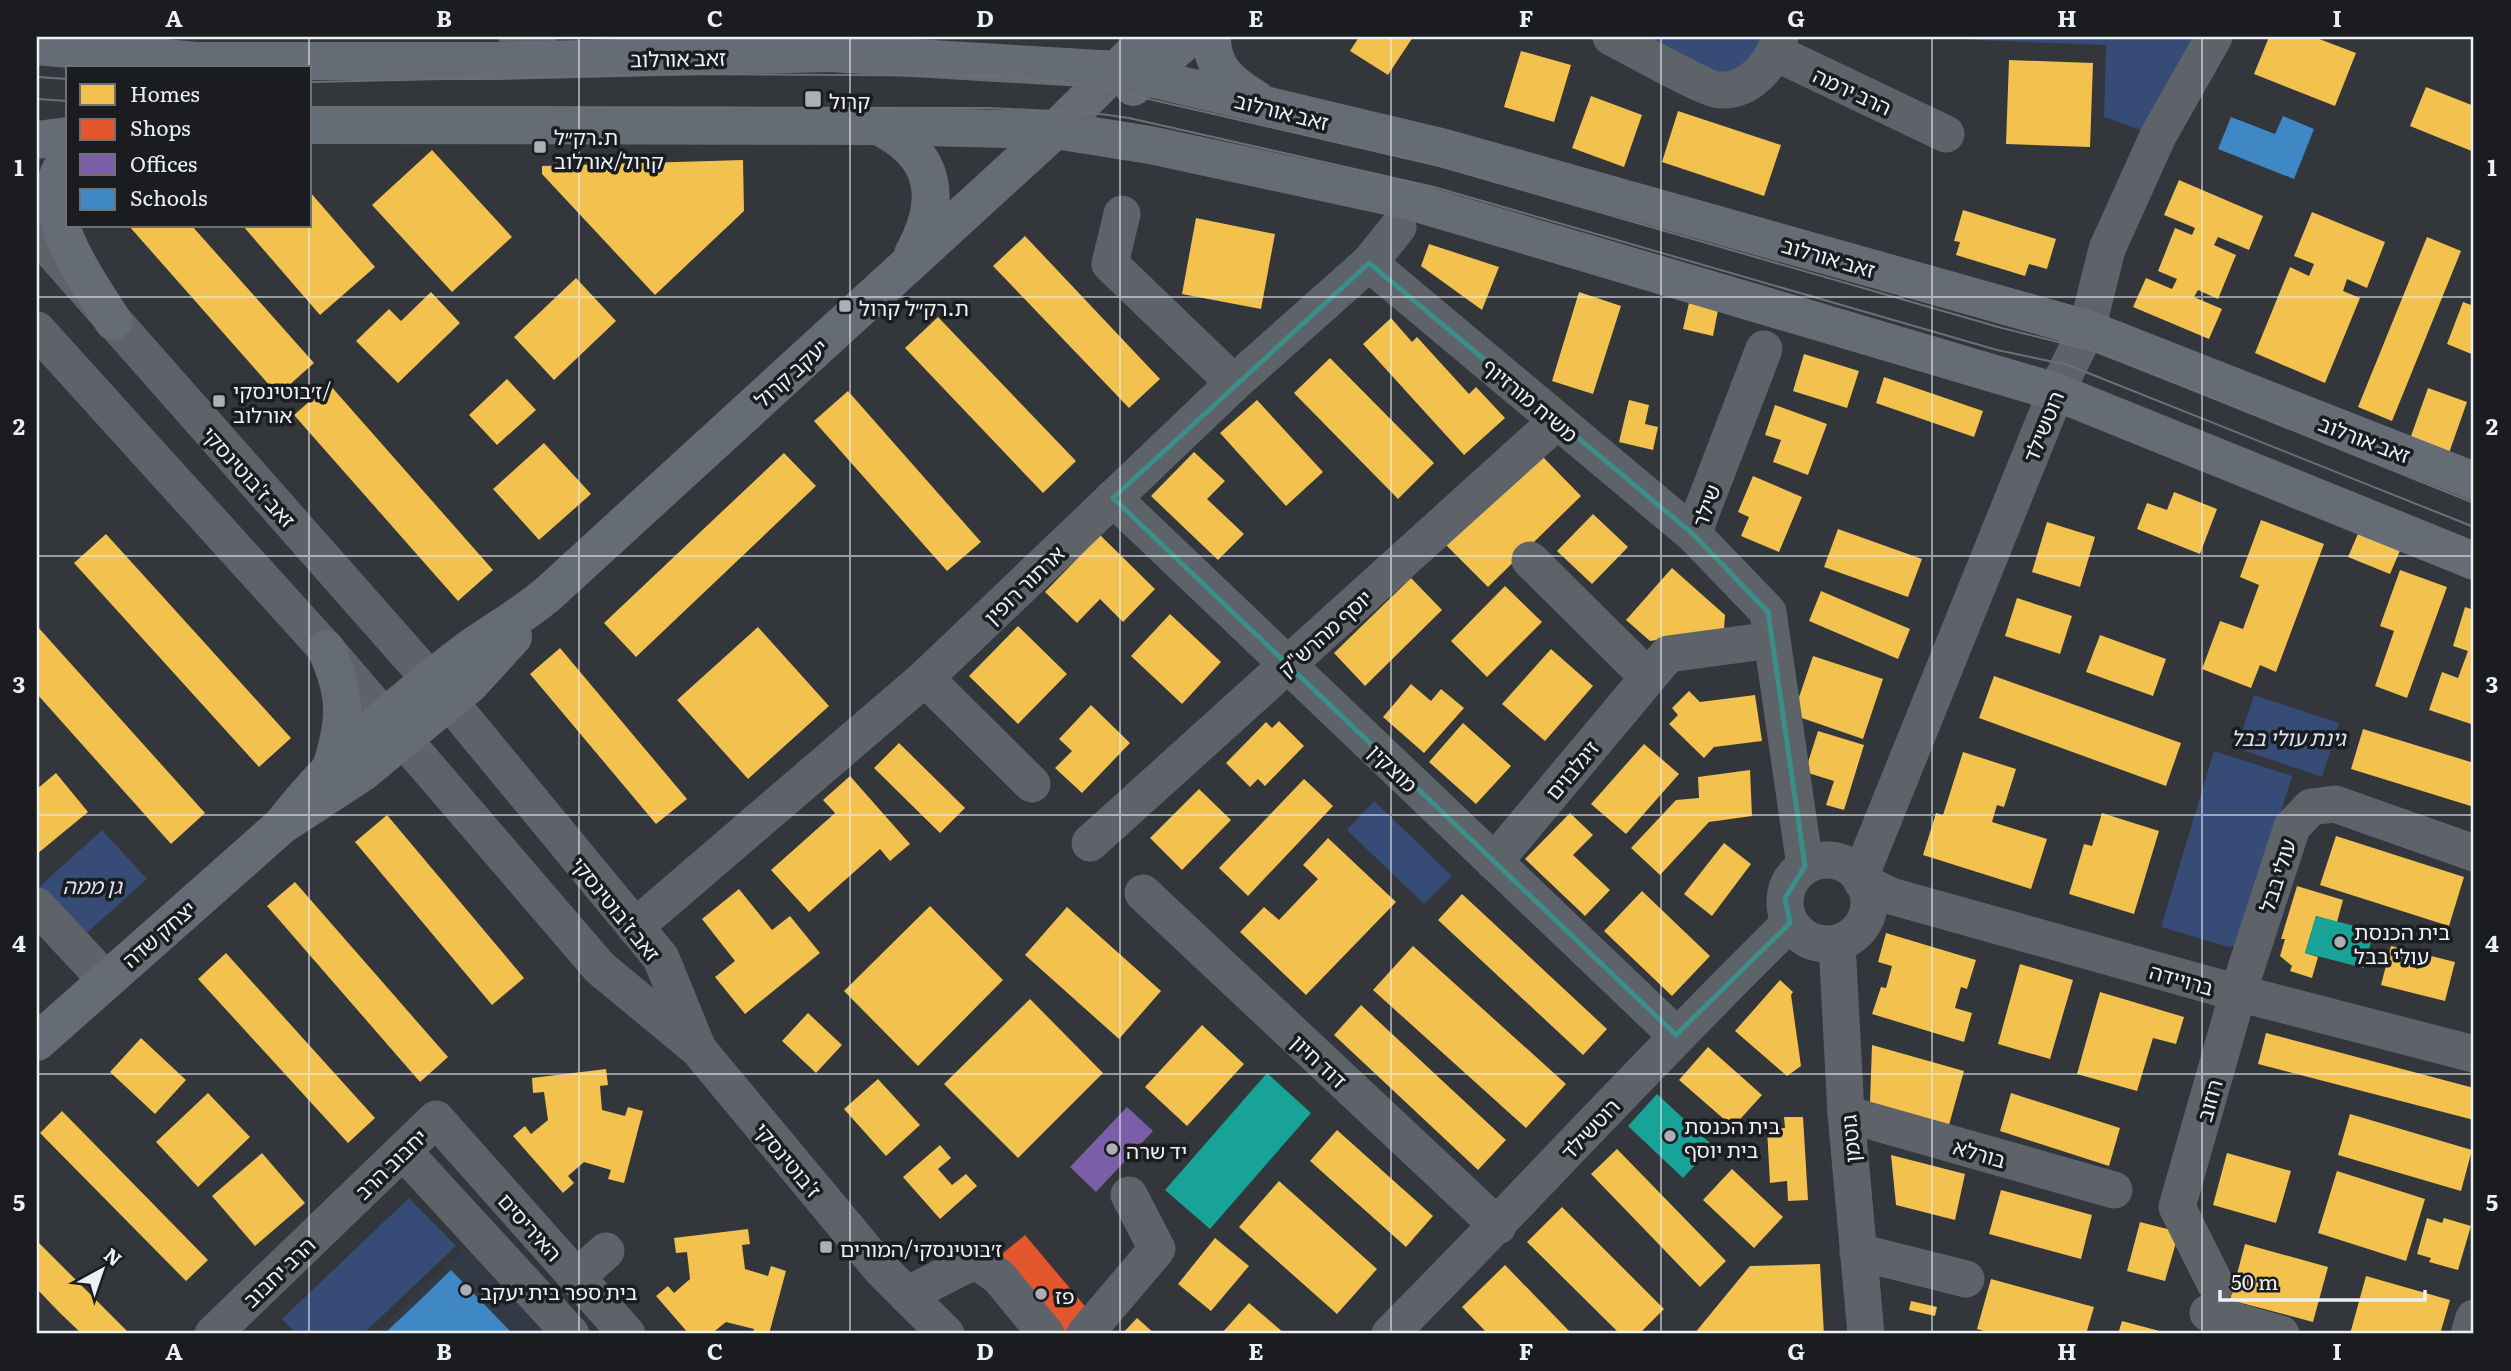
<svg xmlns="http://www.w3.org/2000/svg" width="2511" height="1371" font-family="Literata,'Noto Sans Hebrew',serif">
<rect width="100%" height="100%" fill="#33363a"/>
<path fill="#333a46" d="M468 1245 553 1334H374Z"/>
<g fill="#364c77">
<path d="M1611 37H1780L1741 87Z"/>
<path d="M1974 37H2214L2158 136 2104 117 2106 45 1974 40Z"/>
<path d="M2254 695 2339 723 2322 777 2237 748Z"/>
<path d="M2214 751 2292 776 2245 930 2234 946 2229 947 2161 927Z"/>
<path d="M1374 801 1452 876 1424 904 1347 830Z"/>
<path d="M102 830 147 879 81 938 37 889Z"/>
<path d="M409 1198 456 1246 363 1334H297L282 1319Z"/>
</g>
<g fill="#f2c14e">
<path d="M1359 37H1413L1388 75 1350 51Z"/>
<path d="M2269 37H2314L2356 53 2335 106 2254 74Z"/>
<path d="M1521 51 1571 65 1554 122 1504 107Z"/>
<path d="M2009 60 2093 63 2090 147 2006 144Z"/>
<path d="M2426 87 2474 106V152L2410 126Z"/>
<path d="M1591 96 1642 115 1624 167 1572 148Z"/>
<path d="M1678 111 1781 145 1764 196 1662 162Z"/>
<path d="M432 150 512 237 452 292 372 205Z"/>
<path d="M743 160 744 211 655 295 542 174V166Z"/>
<path d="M2179 180 2263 216 2249 250 2218 237 2214 245 2236 255 2218 299 2198 290 2194 297 2222 309 2209 339 2133 307 2146 278 2172 289 2177 279 2158 271 2175 228 2192 235 2195 228 2164 215Z"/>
<path d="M310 192 375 267 320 315 243 226H310Z"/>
<path d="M1963 210 2056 239 2047 269 2029 264 2025 276 1956 255 1960 242 1954 241Z"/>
<path d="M2312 212 2385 242 2367 288 2347 279 2343 291 2360 298 2325 383 2255 353 2290 267 2309 276 2314 264 2294 256Z"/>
<path d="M1196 218 1275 234 1261 309 1182 294Z"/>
<path d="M129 226H192L314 363 278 395Z"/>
<path d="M1025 236 1160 379 1129 408 993 266Z"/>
<path d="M2427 237 2461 251 2392 421 2358 407Z"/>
<path d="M1429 244 1499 267 1482 310 1421 266Z"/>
<path d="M576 278 616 321 554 380 514 337Z"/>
<path d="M431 292 460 323 398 383 356 341 389 309 401 321Z"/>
<path d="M1579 292 1621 306 1593 394 1552 381Z"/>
<path d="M2463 302 2474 306V355L2447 344Z"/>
<path d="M1689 303 1718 310 1713 336 1683 329Z"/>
<path d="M938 317 1076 461 1043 493 905 348Z"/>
<path d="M1391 318 1412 342 1417 337 1469 394 1476 387 1505 418 1464 455 1363 344Z"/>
<path d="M1804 354 1859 371 1847 408 1793 391Z"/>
<path d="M1330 358 1434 463 1398 499 1294 393Z"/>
<path d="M1884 377 1983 411 1974 437 1876 403Z"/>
<path d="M507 379 536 410 497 445 469 415Z"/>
<path d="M329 384 493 570 458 601 294 415Z"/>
<path d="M2428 388 2467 402 2449 453 2410 439Z"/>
<path d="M848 391 981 542 947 571 814 421Z"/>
<path d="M1257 400 1323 472 1286 506 1220 433Z"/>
<path d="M1629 400 1649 405 1645 424 1658 427 1653 450 1619 442Z"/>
<path d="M1775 405 1827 424 1808 475 1773 462 1781 440 1765 435Z"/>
<path d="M544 443 591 494 539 540 493 489Z"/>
<path d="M1194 452 1225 481 1207 499 1244 534 1218 560 1151 496Z"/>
<path d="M784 453 816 486 636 657 604 623Z"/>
<path d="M1539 453 1581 496 1488 587 1446 545Z"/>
<path d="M1753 476 1802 497 1779 552 1741 536 1749 517 1738 512Z"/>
<path d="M2174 492 2217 509 2200 554 2137 529 2147 503 2167 510Z"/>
<path d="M1593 514 1628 547 1592 584 1557 551Z"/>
<path d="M2261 520 2324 544 2276 672 2260 665 2251 688 2202 669 2220 621 2243 629 2259 585 2240 577Z"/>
<path d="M2047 522 2095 537 2080 587 2032 572Z"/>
<path d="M1838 529 1922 559 1908 597 1824 567Z"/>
<path d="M2360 529 2402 546 2390 574 2348 557Z"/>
<path d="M106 534 291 738 259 767 74 563Z"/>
<path d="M1100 535 1155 589 1123 622 1100 599 1077 623 1045 592Z"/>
<path d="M1672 568 1725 615 1724 629 1650 641 1626 620Z"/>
<path d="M2400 570 2447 587 2407 698 2375 686 2394 631 2380 626Z"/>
<path d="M1411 578 1442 610 1365 686 1334 653Z"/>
<path d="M1505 586 1542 622 1487 677 1451 641Z"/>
<path d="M1821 591 1910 629 1898 659 1809 621Z"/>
<path d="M2017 598 2072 616 2060 654 2005 636Z"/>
<path d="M2465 607 2474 610V725L2429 710 2442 672 2458 678 2468 651 2453 646Z"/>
<path d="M1170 614 1221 662 1182 704 1131 656Z"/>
<path d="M37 626 205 813 171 844 37 694Z"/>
<path d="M1018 626 1067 674 1018 724 969 676Z"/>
<path d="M758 627 829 706 748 779 677 700Z"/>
<path d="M2100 635 2166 659 2153 696 2086 672Z"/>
<path d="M560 648 687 799 656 824 530 674Z"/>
<path d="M1551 649 1593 686 1545 741 1502 704Z"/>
<path d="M1813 656 1883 679 1863 739 1793 715Z"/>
<path d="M1994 676 2181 743 2166 786 1979 718Z"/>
<path d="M1411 684 1431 701 1441 689 1464 708 1424 753 1383 717Z"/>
<path d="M1689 691 1700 702 1755 695 1762 741 1714 747 1704 758 1669 724 1678 715 1672 708Z"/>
<path d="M1091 705 1130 743 1082 793 1055 768 1072 751 1059 739Z"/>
<path d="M1279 721 1304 746 1265 786 1258 779 1250 787 1226 763 1266 722 1272 728Z"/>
<path d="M1463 723 1511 766 1476 804 1429 762Z"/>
<path d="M2363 729 2474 763V807L2351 769Z"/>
<path d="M1818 731 1864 745 1844 810 1826 805 1834 781 1805 772Z"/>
<path d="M899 743 965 808 940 833 874 768Z"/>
<path d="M1644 744 1679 774 1626 834 1591 804Z"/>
<path d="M1963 752 2016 769 2004 807 1997 805 1992 822 2047 839 2031 889 1923 855 1936 813 1943 815Z"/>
<path d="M1750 770 1752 816 1709 822 1660 875 1631 848 1676 800 1699 798 1698 777Z"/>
<path d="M56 773 88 812 37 854V789Z"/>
<path d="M850 776 910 844 890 861 880 849 809 912 771 870 835 813 823 800Z"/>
<path d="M1304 779 1333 806 1248 896 1219 868Z"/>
<path d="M1199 789 1231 820 1182 870 1150 838Z"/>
<path d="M1570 813 1593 835 1573 855 1610 890 1585 916 1525 859Z"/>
<path d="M2102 813 2159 831 2134 914 2069 894 2084 844 2092 846Z"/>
<path d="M387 815 524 978 492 1005 355 842Z"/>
<path d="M2336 836 2464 877 2449 926 2320 885Z"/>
<path d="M1328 838 1396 902 1306 995 1240 932 1264 907 1279 920 1318 879 1303 865Z"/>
<path d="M1724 843 1751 864 1712 916 1684 894Z"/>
<path d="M295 882 448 1057 420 1082 267 906Z"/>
<path d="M2297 886 2343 900 2337 922 2316 916 2305 953 2318 957 2312 978 2290 971 2292 966 2280 956 2285 939H2281Z"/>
<path d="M739 889 772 930 790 916 820 953 745 1014 715 977 735 961 702 919Z"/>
<path d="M1642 891 1710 956 1672 996 1604 931Z"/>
<path d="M1462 894 1607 1029 1583 1055 1438 920Z"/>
<path d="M930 906 1003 980 918 1066 844 991Z"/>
<path d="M1067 907 1161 991 1119 1039 1025 955Z"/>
<path d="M1886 933 1976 960 1967 989 1961 987 1955 1008 1972 1013 1964 1042 1872 1014 1881 987 1886 988 1892 966 1878 962Z"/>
<path d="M1413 946 1566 1084 1526 1128 1373 990Z"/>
<path d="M2391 946 2455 962 2445 1001 2381 985Z"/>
<path d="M226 953 375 1118 348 1143 198 979Z"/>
<path d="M2020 964 2073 980 2050 1059 1998 1044Z"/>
<path d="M1780 980 1793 992 1791 995 1801 1066 1787 1076 1735 1031Z"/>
<path d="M2100 992 2184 1017 2176 1044 2153 1038 2137 1091 2077 1074Z"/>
<path d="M1030 999 1103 1073 1018 1158 944 1084Z"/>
<path d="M1361 1005 1506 1140 1478 1170 1334 1035Z"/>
<path d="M808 1013 842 1045 816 1073 782 1041Z"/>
<path d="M1202 1025 1244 1064 1187 1126 1145 1087Z"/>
<path d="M2266 1033 2474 1088V1120L2258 1064Z"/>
<path d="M141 1038 186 1080 155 1114 110 1072Z"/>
<path d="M1872 1045 1964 1071 1949 1125 1870 1103Z"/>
<path d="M1708 1047 1762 1095 1733 1127 1679 1080Z"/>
<path d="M606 1069 608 1085 600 1086 602 1110 625 1116 628 1107 643 1111 624 1183 608 1179 611 1170 584 1162 568 1176 574 1183 563 1193 513 1136 525 1126 531 1134 548 1120 544 1092 533 1093 532 1078Z"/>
<path d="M878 1079 920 1125 886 1156 844 1109Z"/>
<path d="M208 1093 250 1137 198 1187 156 1142Z"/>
<path d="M2011 1093 2120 1128 2109 1166 2000 1131Z"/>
<path d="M62 1111 208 1260 186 1281 40 1133Z"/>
<path d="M2350 1114 2472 1150 2461 1191 2338 1155Z"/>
<path d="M1784 1117H1803L1808 1200 1788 1201 1787 1181 1770 1183 1767 1129 1785 1128Z"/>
<path d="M1337 1130 1433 1216 1406 1247 1310 1161Z"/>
<path d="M940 1145 951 1158 938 1169 952 1185 966 1174 977 1186 940 1219 903 1177Z"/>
<path d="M1617 1149 1726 1261 1700 1287 1591 1174Z"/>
<path d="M262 1153 305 1203 255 1246 212 1196Z"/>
<path d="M2227 1153 2291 1171 2276 1223 2213 1205Z"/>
<path d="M1891 1155 1965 1174 1955 1220 1896 1205Z"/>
<path d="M1732 1169 1783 1217 1754 1248 1703 1200Z"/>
<path d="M2337 1171 2425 1199 2406 1261 2318 1233Z"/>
<path d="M1279 1181 1377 1269 1337 1314 1239 1227Z"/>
<path d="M2001 1190 2092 1215 2081 1259 1989 1234Z"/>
<path d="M1562 1207 1664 1309 1639 1334H1620L1527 1242Z"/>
<path d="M2427 1218 2442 1223 2444 1218 2471 1226 2458 1270 2429 1262 2431 1258 2417 1254Z"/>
<path d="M2140 1222 2179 1232 2165 1281 2127 1271Z"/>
<path d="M748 1229 750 1244 742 1245 745 1269 768 1276 771 1266 786 1271 769 1334H753L754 1329 726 1322 711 1334H689L656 1296 668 1286 674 1293 690 1279 687 1252 676 1253 674 1238Z"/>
<path d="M1215 1238 1249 1266 1211 1311 1178 1284Z"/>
<path d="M37 1241 130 1334H82L59 1312 37 1289Z"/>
<path d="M2245 1244 2328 1267 2313 1322 2230 1300Z"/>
<path d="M1820 1264 1824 1334H1694L1750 1266Z"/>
<path d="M1505 1265 1572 1334H1488L1462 1307Z"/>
<path d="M2366 1276 2450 1300 2440 1334H2350Z"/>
<path d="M1991 1279 2094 1307 2086 1334H1996L1977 1329Z"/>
<path d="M1911 1301 1937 1307 1935 1316 1909 1310Z"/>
<path d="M1249 1303 1285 1334H1221Z"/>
<path d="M1137 1318 1155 1334H1122Z"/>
<path d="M2122 1321 2167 1333V1334H2118Z"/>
</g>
<path fill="#e4572e" d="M1025 1235 1089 1311 1062 1334 980 1272Z"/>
<path fill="#7b5ea7" d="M1127 1107 1153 1131 1096 1192 1070 1167Z"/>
<g fill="#3f88c5">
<path d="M2283 116 2314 129 2294 179 2218 149 2231 117 2275 134Z"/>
<path d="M451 1270 513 1334H384L417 1303Z"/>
</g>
<g fill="#17a398">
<path d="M2316 916 2374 931 2364 968 2305 953Z"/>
<path d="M1267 1073 1311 1113 1210 1229 1165 1190Z"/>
<path d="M1657 1094 1713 1146 1683 1178 1628 1126Z"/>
</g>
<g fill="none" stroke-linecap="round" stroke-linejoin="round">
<g stroke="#5e636a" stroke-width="37">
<path d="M517 37 553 60"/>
<path d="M1611 37C1629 46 1707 90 1719 90 1750 92 1773 64 1780 37"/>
<path d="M1776 53 1946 134"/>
<path d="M1122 214 1110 264 1234 383"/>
<path d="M37 234 449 701 661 958 696 1044"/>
<path d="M1369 263 1693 534"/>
<path d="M37 330 326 649 600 968 698 1049 881 1269 946 1334"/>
<path d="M1764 349 1693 534 1768 612 1805 866"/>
<path d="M1113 498 1676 1035"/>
<path d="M1530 560 1648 677"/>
<path d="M925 678 1032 784"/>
<path d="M1090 843 1557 421"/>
<circle cx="1827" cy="902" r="42"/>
<path d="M1494 862 1668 654 1772 640"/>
<path d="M1860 877 2056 392 2087 329 2107 249 2158 136 2214 37"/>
<path d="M1862 882 1891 896 2238 993 2474 1054"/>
<path d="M1143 893 1498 1226"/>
<path d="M37 906 105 979"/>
<path d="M635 927 925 678 1234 383 1369 263 1398 227"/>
<path d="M1837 943 1846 1114 1866 1334"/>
<path d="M1846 1114 2114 1190"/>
<path d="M403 1151 571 1334"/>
<path d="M1858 1252 1966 1279"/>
<path d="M577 1277 606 1251"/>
<path d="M2216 1285 2177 1207 2238 993 2292 827 2311 807 2335 804 2474 853"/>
<path d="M907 1295 968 1264 980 1263 999 1277 1046 1334"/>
<path d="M2208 1313 2281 1334"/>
<path d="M213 1334 436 1119 627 1334"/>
<path d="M1085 1334 1157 1249 1129 1195"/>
<path d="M1390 1334C1525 1198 1653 1057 1790 923"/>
<path d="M2469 1334 2474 1318"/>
</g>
<g stroke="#656c75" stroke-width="38">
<path d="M1212 37C1211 68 1231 84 1256 99"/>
<path d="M37 46 196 61H500L829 53 1117 70 1445 148 2087 329 2474 481"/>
<path d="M1133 87 1190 37"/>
<path d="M310 125 878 126 1055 130 1150 145 1410 201 2056 392 2474 561"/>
<path d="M878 126C937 155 943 199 913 254"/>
<path d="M37 140 68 136"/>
<path d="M68 159C29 203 89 282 113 321"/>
<path d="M326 649C347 694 346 721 331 768"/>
<path d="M282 825C333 759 398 703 465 652 493 632 522 616 549 593L1055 130 1150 37"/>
<path d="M37 1042 282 825 363 772 470 684 513 637"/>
</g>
<g stroke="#6c7076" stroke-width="2">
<path d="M37 77 68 79"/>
<path d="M310 82 669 74 1001 76 1088 85 1439 166 2002 328 2098 352 2474 503"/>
<path d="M37 99 68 101"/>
<path d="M310 107 987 108 1094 113 1129 118 1434 187 1997 350 2068 365 2474 527"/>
</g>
</g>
<path fill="none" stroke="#3b8e89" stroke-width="5" stroke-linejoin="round" d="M1369 263 1693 534 1768 612 1805 866 1785 898 1790 923 1676 1035 1113 498Z"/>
<path fill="none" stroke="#edf0f5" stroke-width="2" stroke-opacity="0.55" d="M309 37V68M579 37V1334M850 37V1334M1120 37V1334M1391 37V1334M1661 37V1334M1932 37V1334M2202 37V1334M309 226V1334M37 297H2474M37 556H2474M37 815H2474M37 1074H2474"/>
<g fill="#acafb4" stroke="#1a1c20" stroke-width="2.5">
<rect x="804" y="90" width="18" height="18" rx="3.5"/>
<rect x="533" y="140" width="14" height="14" rx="3.5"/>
<rect x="838" y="299" width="14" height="14" rx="3.5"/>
<rect x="212" y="394" width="14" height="14" rx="3.5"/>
<circle cx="2340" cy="942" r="7"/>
<circle cx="1670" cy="1136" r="7"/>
<circle cx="1112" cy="1149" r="7"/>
<rect x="819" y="1240" width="14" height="14" rx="3.5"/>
<circle cx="466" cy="1290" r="7"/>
<circle cx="1041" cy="1294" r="7"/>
</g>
<g text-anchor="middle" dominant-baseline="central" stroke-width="7" stroke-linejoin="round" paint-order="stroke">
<g font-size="21" fill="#edf0f5" stroke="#1a1c20">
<text transform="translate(678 57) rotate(-1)">זאב אורלוב</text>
<text transform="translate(1853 90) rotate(25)">הרב ירמה</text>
<text transform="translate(1282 110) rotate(14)">זאב אורלוב</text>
<text transform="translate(1829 256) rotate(16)">זאב אורלוב</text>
<text transform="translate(790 372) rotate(-42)">יעקב קרול</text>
<text transform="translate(1531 399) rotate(40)">משיח מורזיוף</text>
<text transform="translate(2042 426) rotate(-68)">רוטשילד</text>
<text transform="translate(2365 438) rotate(21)">זאב אורלוב</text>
<text transform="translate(250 476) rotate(48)">זאב ז'בוטינסקי</text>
<text transform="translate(1705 505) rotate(-70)">שילר</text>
<text transform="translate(1023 584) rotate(-44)">ארתור רופין</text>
<text transform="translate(1324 632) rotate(-42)">יוסף מהרש"ק</text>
<text transform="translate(1394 767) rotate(44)">מוצקין</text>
<text transform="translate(1571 769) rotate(-50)">זיגלבוים</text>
<text transform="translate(2276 875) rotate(-72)">עולי בבל</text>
<text transform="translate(617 908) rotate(51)">זאב ז'בוטינסקי</text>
<text transform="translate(158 933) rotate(-41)">יצחק שדה</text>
<text transform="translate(2182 978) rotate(16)">ברויידה</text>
<text transform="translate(1320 1060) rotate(43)">דוד חיון</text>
<text transform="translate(2208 1100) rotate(-74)">רוזוב</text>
<text transform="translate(1589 1128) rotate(-47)">רוטשילד</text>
<text transform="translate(1849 1139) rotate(-95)">גוטמן</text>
<text transform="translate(1980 1152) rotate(16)">בורלא</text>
<text transform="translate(789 1159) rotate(50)">ז'בוטינסקי</text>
<text transform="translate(390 1163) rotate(-44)">יחבוב הרב</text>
<text transform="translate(531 1226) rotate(48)">האיריסים</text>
<text transform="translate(278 1271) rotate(-44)">הרב יחבוב</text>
</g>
<g font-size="21" fill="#edf0f5" stroke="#1a1c20" text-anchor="start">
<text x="829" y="99">קרול</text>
<text x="554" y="135">ת.רק״ל<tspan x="554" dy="24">קרול/אורלוב</tspan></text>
<text x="859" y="306">ת.רק״ל קרול</text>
<text x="233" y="389">ז׳בוטינסקי/<tspan x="233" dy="24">אורלוב</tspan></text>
<text x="2354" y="930">בית הכנסת<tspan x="2354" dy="24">עולי בבל</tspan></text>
<text x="1684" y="1124">בית הכנסת<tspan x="1684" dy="24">בית יוסף</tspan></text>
<text x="1126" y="1149">יד שרה</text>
<text x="840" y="1247">ז׳בוטינסקי/המורים</text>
<text x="480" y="1290">בית ספר בית יעקב</text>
<text x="1055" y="1294">פז</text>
</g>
<g font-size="21" font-style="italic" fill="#dbe4f3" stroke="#1a1c20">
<text x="2288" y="736">גינת עולי בבל</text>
<text x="92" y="884">גן ממה</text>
</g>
</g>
<rect width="2511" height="1371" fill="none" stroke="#1a1c20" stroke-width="77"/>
<rect x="66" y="66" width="245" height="161" fill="#1a1c20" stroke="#6e7175" stroke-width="2"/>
<rect x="80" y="84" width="35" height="21" fill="#f2c14e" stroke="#6e7175" stroke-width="2"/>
<text x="130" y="102" font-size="21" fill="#edf0f5">Homes</text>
<rect x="80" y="119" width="35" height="21" fill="#e4572e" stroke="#6e7175" stroke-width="2"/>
<text x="130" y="136" font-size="21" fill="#edf0f5">Shops</text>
<rect x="80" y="154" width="35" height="21" fill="#7b5ea7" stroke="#6e7175" stroke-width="2"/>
<text x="130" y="172" font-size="21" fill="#edf0f5">Offices</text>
<rect x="80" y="189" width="35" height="21" fill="#3f88c5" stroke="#6e7175" stroke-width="2"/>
<text x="130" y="206" font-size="21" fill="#edf0f5">Schools</text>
<g transform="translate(102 1270) rotate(40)" stroke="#1a1c20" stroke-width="5" paint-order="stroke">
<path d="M0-5L12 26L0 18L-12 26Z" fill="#edf0f5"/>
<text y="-10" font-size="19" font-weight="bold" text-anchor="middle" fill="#edf0f5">N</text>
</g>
<path d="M2220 1290v10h205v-10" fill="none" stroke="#edf0f5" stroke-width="3.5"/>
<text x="2231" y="1290" font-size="21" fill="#edf0f5" stroke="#1a1c20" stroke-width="5" paint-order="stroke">50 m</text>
<rect x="38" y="38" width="2434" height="1294" fill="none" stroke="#edf0f5" stroke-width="2.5"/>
<g font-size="23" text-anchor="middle" font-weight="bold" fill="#edf0f5">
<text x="174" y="27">A</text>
<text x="444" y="27">B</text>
<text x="715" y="27">C</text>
<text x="985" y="27">D</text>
<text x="1256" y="27">E</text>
<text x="1526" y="27">F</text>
<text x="1796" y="27">G</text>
<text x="2067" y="27">H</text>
<text x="2337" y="27">I</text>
<text x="19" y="176">1</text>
<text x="2492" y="176">1</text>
<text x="19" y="435">2</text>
<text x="2492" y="435">2</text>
<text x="19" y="693">3</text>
<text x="2492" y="693">3</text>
<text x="19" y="952">4</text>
<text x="2492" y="952">4</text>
<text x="19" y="1211">5</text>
<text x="2492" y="1211">5</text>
<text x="174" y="1360">A</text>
<text x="444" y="1360">B</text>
<text x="715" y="1360">C</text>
<text x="985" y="1360">D</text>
<text x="1256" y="1360">E</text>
<text x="1526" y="1360">F</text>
<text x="1796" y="1360">G</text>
<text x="2067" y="1360">H</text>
<text x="2337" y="1360">I</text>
</g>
</svg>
